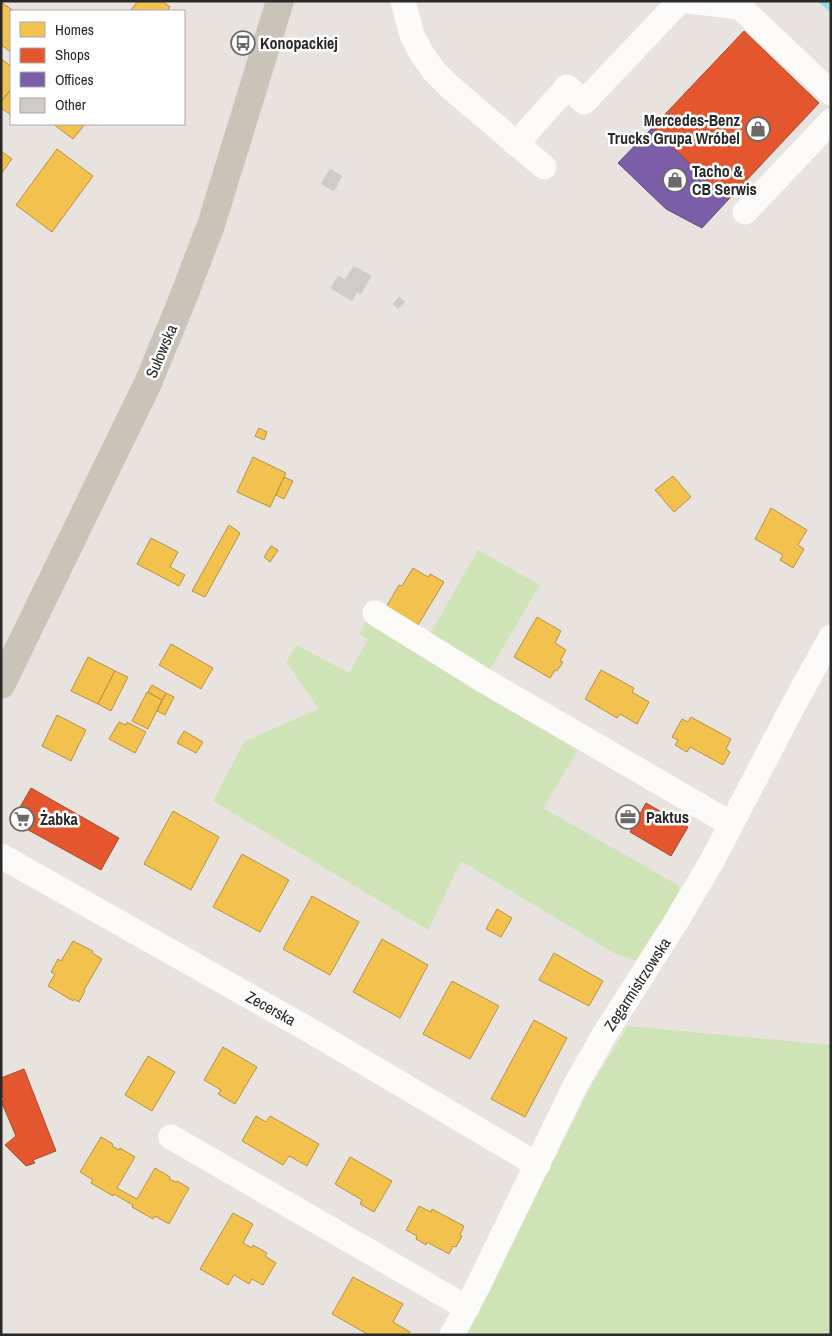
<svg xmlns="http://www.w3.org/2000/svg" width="832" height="1336" font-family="'Archivo Narrow',sans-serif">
<rect width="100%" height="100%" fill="#e8e3df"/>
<g fill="#cee4b7">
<path d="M478 550 540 585 490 669 430 634Z"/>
<path d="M367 618 468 675 464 684 578 750 543 808 678 885 680 892 636 961 614 953 461 861 428 930 213 801 245 741 319 709 286 662 297 645 349 673 368 640 359 634Z"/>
<path d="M628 1026 831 1045V1335H466L591 1086Z"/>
</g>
<g fill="#f2c14e" stroke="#b69343">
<path d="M138 1H162L170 7 167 11H130Z"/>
<path d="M1 2 14 11H11V52L1 45Z"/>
<path d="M1 59 11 66V89L1 102Z"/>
<path d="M9 92 11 93V115L1 108V102Z"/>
<path d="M53 124H85L73 139Z"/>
<path d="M57 149 93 176 52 232 16 205Z"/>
<path d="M1 151 12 159 1 174Z"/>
<path d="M259 428 267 432 264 440 255 436Z"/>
<path d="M253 457 286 473 270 507 237 492Z"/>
<path d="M673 476 691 497 674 512 655 490Z"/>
<path d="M284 477 293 481 284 499 276 495Z"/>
<path d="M771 508 807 530 798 545 804 549 793 568 780 560 783 555 755 539Z"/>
<path d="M229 525 240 533 205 597 192 591Z"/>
<path d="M151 538 178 552 170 567 185 575 179 586 137 564Z"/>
<path d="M271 546 278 550 270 562 264 557Z"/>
<path d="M413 568 428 577 430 574 444 582 418 625 387 606 399 585 402 586Z"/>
<path d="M537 617 561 631 555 643 566 650 560 661 563 662 557 671 555 670 550 678 514 657Z"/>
<path d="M171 644 213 668 201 689 159 665Z"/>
<path d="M88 657 115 671 98 704 71 691Z"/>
<path d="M601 670 634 688 632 692 649 702 637 724 620 714 617 718 585 699Z"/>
<path d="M115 671 128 677 111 711 98 704Z"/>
<path d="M152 685 166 693 162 700 148 692Z"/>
<path d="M147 692 162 700 148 729 132 721Z"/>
<path d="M166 693 174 697 165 715 157 711Z"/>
<path d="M57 715 86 730 71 761 42 746Z"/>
<path d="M691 717 731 739 726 749 730 752 723 765 690 747 687 752 675 745 678 740 672 737 682 719 688 722Z"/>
<path d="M119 722 126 725 127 722 146 732 135 753 109 739Z"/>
<path d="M184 731 203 742 196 753 177 743Z"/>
<path d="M173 811 219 837 191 890 144 864Z"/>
<path d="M242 854 289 880 260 932 213 907Z"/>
<path d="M312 896 359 922 330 975 283 949Z"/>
<path d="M497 909 512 918 501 937 486 929Z"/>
<path d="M382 939 428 965 400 1018 353 992Z"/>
<path d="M73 941 93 951 92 953 102 959 84 990 85 991 79 1002 74 999 73 1001 48 986 55 974 51 972 58 959 61 961Z"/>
<path d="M554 953 603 981 589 1006 539 980Z"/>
<path d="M452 981 499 1006 470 1059 423 1034Z"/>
<path d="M534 1020 567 1038 525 1117 491 1099Z"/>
<path d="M223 1047 257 1067 235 1104 218 1094 221 1090 204 1080Z"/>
<path d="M148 1056 175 1072 152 1111 125 1095Z"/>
<path d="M256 1116 266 1122 270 1116 319 1144 307 1166 289 1156 283 1165 242 1141Z"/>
<path d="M101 1137 113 1144 112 1146 119 1150 120 1148 135 1157 117 1188 137 1199 155 1168 170 1177 169 1179 176 1182 177 1181 189 1188 169 1224 155 1216 153 1219 132 1207 133 1205 114 1194 113 1196 91 1183 93 1180 80 1172Z"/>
<path d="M350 1157 392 1181 374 1212 360 1204 362 1200 335 1184Z"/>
<path d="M419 1206 431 1212 432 1209 464 1226 460 1235 462 1236 456 1247 453 1246 449 1254 427 1242 426 1245 416 1239 417 1236 406 1230Z"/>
<path d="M233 1213 253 1224 243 1243 252 1248 253 1245 267 1253 265 1256 276 1263 263 1285 252 1279 249 1284 234 1275 228 1285 200 1269Z"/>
<path d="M353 1277 403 1304 393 1322 410 1332 409 1335H369L332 1314Z"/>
</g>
<g fill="#e4572e" stroke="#ac492c">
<path d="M744 31 819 103 728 200 652 128Z"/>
<path d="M31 788 119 838 101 870 12 821Z"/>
<path d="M646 803 688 827 671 856 630 832Z"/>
<path d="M24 1069 56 1151 33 1160 35 1163 26 1166 5 1145 16 1136 1 1101 4 1100 1 1093V1078Z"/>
</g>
<path fill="#7b5ea7" stroke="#624e81" d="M652 128 728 200 702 228 666 209 618 163Z"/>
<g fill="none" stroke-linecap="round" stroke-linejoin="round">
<path stroke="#90deec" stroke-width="7" d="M823 1 831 8"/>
</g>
<g fill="#cecbc8" stroke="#d3cfcb">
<path d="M330 169 342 176 334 191 321 184Z"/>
<path d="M354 266 371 276 361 294 343 283Z"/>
<path d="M338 276 345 280 339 293 331 288Z"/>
<path d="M344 284 357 291 352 301 339 293Z"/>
<path d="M399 297 405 302 398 309 393 304Z"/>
</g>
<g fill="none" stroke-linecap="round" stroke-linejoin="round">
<g stroke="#fcfbfa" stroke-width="25">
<path d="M403 1 412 35 422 54 434 71 450 87 544 167"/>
<path d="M689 1 740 7 831 93"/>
<path d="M516 144 567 87 584 102 680 1"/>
<path d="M745 212 831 121"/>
<path d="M375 613 480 678 731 824"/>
<path d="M1 856 311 1031 538 1165"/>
<path d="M171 1137 467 1308"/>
<path d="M452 1335 477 1288 575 1086 604 1035 674 925 712 861 793 706 831 637"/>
</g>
<path stroke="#c9c4b8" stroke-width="28" d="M1 685 148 383 181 303 211 225 280 1"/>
</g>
<defs>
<g id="bus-ring" transform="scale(1.25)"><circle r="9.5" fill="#fff" stroke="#6c6a69" stroke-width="1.5"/><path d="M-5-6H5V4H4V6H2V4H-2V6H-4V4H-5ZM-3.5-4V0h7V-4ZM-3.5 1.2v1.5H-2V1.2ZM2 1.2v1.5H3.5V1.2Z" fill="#6c6a69"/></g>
<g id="shop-ring" transform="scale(1.25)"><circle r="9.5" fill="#fff" stroke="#6c6a69" stroke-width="1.5"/><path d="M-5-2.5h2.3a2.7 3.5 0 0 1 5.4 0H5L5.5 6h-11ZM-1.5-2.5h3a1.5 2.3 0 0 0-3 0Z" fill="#6c6a69"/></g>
<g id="office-ring" transform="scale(1.25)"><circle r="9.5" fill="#fff" stroke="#6c6a69" stroke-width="1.5"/><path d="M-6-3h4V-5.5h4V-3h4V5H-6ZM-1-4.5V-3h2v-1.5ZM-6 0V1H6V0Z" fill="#6c6a69"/></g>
<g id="supermarket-ring" transform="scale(1.25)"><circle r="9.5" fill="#fff" stroke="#6c6a69" stroke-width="1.5"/><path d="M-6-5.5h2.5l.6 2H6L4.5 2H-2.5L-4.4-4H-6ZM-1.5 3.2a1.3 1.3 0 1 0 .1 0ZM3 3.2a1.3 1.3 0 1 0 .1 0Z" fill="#6c6a69"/></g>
</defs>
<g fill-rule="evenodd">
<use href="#bus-ring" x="243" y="43"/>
<use href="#shop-ring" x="758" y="129"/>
<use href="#shop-ring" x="675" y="180"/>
<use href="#office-ring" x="628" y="817"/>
<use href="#supermarket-ring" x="22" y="819"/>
</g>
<g text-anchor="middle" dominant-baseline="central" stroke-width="5" stroke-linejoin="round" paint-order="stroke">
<g font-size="16" font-weight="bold" fill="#292929" stroke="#fff" text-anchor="start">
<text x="260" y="43">Konopackiej</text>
<text x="740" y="120" text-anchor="end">Mercedes-Benz<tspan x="740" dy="18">Trucks Grupa Wróbel</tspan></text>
<text x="692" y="171">Tacho &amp;<tspan x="692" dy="18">CB Serwis</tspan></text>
<text x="646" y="817">Paktus</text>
<text x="40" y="819">Żabka</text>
</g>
<g font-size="16" fill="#292929" stroke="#fff">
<text transform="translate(161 351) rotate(-67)">Sułowska</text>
<text transform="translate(637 984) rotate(-57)">Zegarmistrzowska</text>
<text transform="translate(271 1008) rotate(29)">Zecerska</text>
</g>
</g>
<rect width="832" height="1336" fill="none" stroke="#292929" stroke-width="5"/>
<rect x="10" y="10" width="175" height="115" fill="#ffffff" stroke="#a9a9a9"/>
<rect x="20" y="22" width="25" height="15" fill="#f2c14e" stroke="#a9a9a9"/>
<text x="55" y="35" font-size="15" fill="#292929">Homes</text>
<rect x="20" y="48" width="25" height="15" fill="#e4572e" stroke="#a9a9a9"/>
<text x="55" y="60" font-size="15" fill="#292929">Shops</text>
<rect x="20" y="72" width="25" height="15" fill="#7b5ea7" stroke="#a9a9a9"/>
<text x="55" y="85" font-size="15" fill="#292929">Offices</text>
<rect x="20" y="98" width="25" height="15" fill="#cecbc8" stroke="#a9a9a9"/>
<text x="55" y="110" font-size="15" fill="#292929">Other</text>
</svg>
